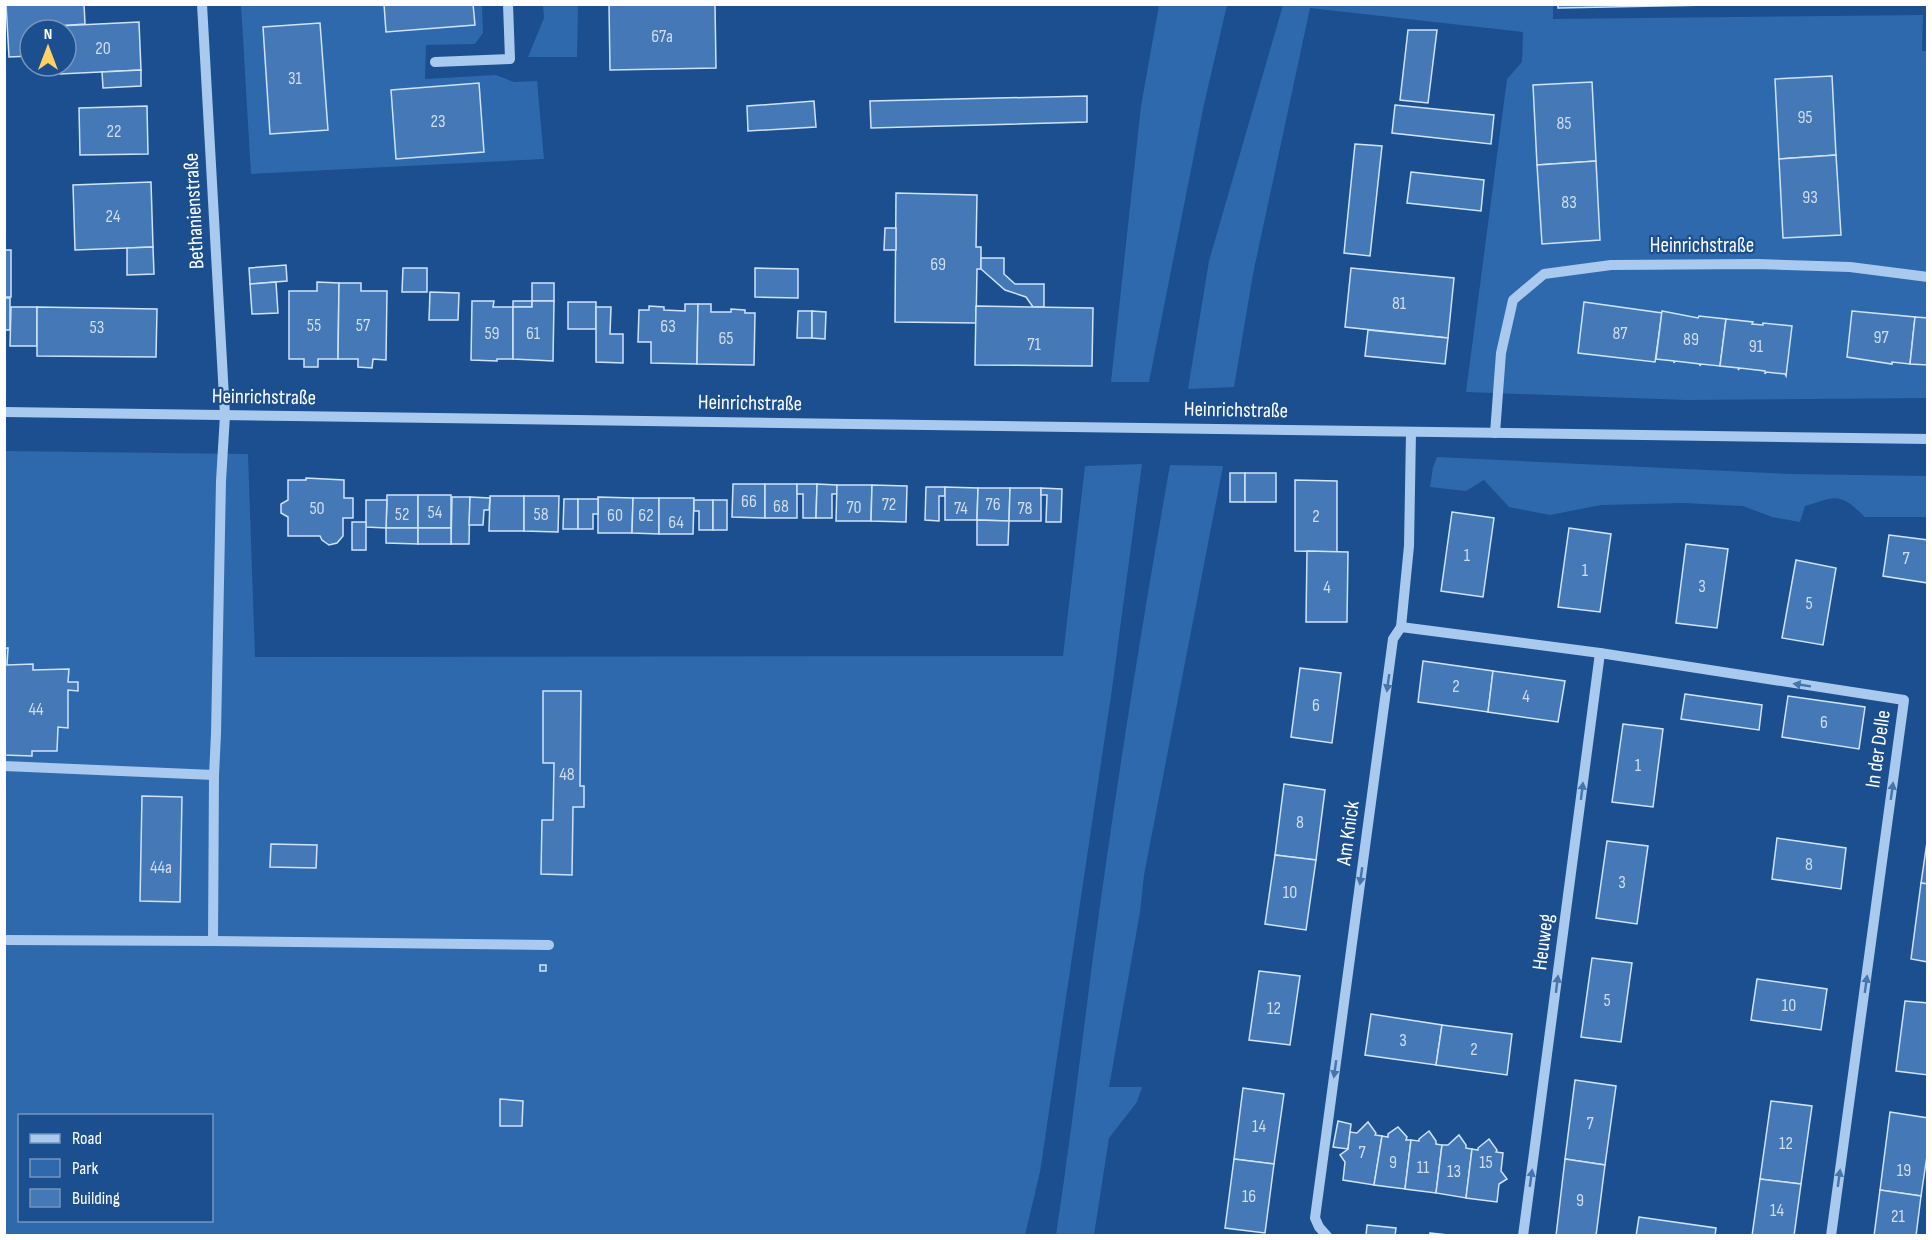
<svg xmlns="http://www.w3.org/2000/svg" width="1932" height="1240" font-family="'Sofia Sans Condensed',sans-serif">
<rect width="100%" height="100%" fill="#1b4f8f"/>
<g fill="#2e69ad" fill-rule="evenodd">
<path d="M241 5H482L483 33 475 44 426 45 425 79 496 75 514 82 537 81 544 159 251 174Z"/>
<path d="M543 5H578L577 57H528L544 18Z"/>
<path d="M1159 5H1227L1203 109 1149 382H1111L1141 106Z"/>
<path d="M1283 5H1553V19L1923 15 1922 51H1928L1927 398 1686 400 1466 392 1507 79 1522 62 1523 32 1310 8 1253 274 1234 387 1188 389 1209 261Z"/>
<path d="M5 451 248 454 255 657 1063 656 1085 466 1142 464 1112 689 1040 1172 1025 1235 5 1236ZM20 1116H212V1220H20Z"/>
<path d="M1437 457 1790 474 1927 476V517H1865C1839 492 1838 496 1805 506L1800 522 1772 517 1743 506 1683 503 1601 505 1550 515 1509 507 1484 480 1466 491 1430 487 1433 467Z"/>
<path d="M1170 465 1223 466 1144 875 1140 912 1109 1087H1142L1137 1102 1109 1138 1094 1235H1056C1070 1143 1081 1050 1093 957 1115 793 1141 629 1170 465Z"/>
</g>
<g fill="#4478b7" stroke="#cfe3fa" stroke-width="1.5">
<path d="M6 4H84L85 24 58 26V30H30V56L9 57Z"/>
<path d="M384 4H473L475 25 386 32Z"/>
<path d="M609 4H715L716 68 610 70Z"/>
<path d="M1558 4H1760L1558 8Z"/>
<path d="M139 22 141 70 60 74V66H66V30H58V26Z"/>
<path d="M320 23 328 130 270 134 263 27Z"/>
<path d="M1408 30H1437L1428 103 1400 100Z"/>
<path d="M141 70V86L103 88 102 72Z"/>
<path d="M1832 76 1836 155 1779 159 1775 79Z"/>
<path d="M1592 82 1596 161 1537 165 1533 85Z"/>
<path d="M479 83 484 152 396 159 391 90Z"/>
<path d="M1087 96V122L871 128 870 101Z"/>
<path d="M814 101 816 127 748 131 747 106Z"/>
<path d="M1395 105 1494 115 1491 144 1392 133Z"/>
<path d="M147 106 148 154 80 155 79 108Z"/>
<path d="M1355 144 1382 146 1370 256 1344 253Z"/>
<path d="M1836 155 1841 235 1783 238 1779 159Z"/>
<path d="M1596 161 1600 240 1542 244 1537 165Z"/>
<path d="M1411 172 1484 180 1481 211 1407 203Z"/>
<path d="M151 182 153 247 75 250 73 185Z"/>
<path d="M896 193 977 195 976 247H981V269H977L976 323 895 322Z"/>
<path d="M885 228H896V250H884Z"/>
<path d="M153 247 154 274 127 275V248Z"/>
<rect x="4" y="250" width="7" height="47"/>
<path d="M981 258H1004V274L1015 284H1044V307H1033L1026 297 1005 290 981 269Z"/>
<path d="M286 265 287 281 250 284 249 268Z"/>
<path d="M403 268H427V292H402Z"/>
<path d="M755 268 798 269V298L755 297Z"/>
<path d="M1351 268 1454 278 1448 338 1345 327Z"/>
<path d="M276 282 278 313 252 314 250 284Z"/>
<path d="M317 282 339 283 338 359H318V367H304V359H289V291H317Z"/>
<path d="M339 283H361V291H387L386 360 373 359 372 368 358 367V359H338Z"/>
<rect x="532" y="283" width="22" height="18"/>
<path d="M430 292 459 293 458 320H429Z"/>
<rect x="4" y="298" width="6" height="32"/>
<path d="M472 301H494L493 307H513V359H497V361L471 360Z"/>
<rect x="513" y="301" width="19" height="6"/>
<path d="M532 301H554L553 361 513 359V307H532Z"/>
<rect x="568" y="302" width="28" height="27"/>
<path d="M1584 302 1662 313 1655 362 1578 353Z"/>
<path d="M685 304H698L697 364 651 363V342H638L639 310H649V306L664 307V310L685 311Z"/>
<path d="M698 304H711V312H731V309L745 310V313H755L754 365 697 364Z"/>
<path d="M976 306 1093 308 1092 366 975 365Z"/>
<path d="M11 307H37V346H10Z"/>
<path d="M37 307 157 309 156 357 37 356Z"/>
<path d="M596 307H611L610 334H623V363L596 362Z"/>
<path d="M798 311H812V338H797Z"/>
<path d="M812 311 826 312 825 339 812 338Z"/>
<path d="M1662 311 1698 318 1699 316 1726 319 1720 366 1701 364 1700 366V364L1675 361 1674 363V361L1656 359Z"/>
<path d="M1852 311 1915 317 1910 364 1892 362V364L1847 357Z"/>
<path d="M1915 317 1928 318V365L1910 364Z"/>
<path d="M1726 319 1753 322 1752 324 1763 325V323L1792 326 1786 376 1785 374 1766 372 1765 374V371L1740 368 1738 370 1739 368 1720 366Z"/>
<path d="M1368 330 1448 338 1445 364 1365 356Z"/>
<rect x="1230" y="473" width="15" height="29"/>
<rect x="1245" y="473" width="31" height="29"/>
<path d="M306 478 344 480V498H353V518H343V536L337 543 329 545 322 540 320 536H288V517L281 513V504L288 500V480H306Z"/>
<path d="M1295 480 1337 481V552L1295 551Z"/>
<path d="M733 484H765V518L732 517Z"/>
<rect x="765" y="484" width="32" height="34"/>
<path d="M797 484H817L816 518H803V494H797Z"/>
<path d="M817 484 837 485V494H832V518H816Z"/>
<path d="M837 485H872L871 521H836Z"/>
<path d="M872 485 907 486 906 522 871 521Z"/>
<path d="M926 487H945V496H939V521L925 520Z"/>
<path d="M945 487 978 488 977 520H945Z"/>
<path d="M978 488H1010L1009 521 977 520Z"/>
<path d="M1010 488H1041V521H1009Z"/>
<path d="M1041 488 1062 489 1061 522H1046L1047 495H1041Z"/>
<path d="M387 495H418V528H386Z"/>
<rect x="418" y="495" width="33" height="33"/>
<path d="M490 496H524V531H489Z"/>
<path d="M524 496H559L558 532 524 531Z"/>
<path d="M452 497H470L469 544H451Z"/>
<path d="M470 497 490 498 489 510H484L483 525H469Z"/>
<path d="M598 497 633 498 632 533H598Z"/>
<path d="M633 498H659V534L632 533Z"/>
<path d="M659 498H694L693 534H659Z"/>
<path d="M564 499H578V529H563Z"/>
<path d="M578 499H598V514H593V529H578Z"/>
<path d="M366 500H387L386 528 366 527Z"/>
<path d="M694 500H713V530H699V511H694Z"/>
<rect x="713" y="500" width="14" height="30"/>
<path d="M1452 512 1494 518 1483 597 1441 591Z"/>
<path d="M977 520 1009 521 1008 545H977Z"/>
<rect x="352" y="522" width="14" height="28"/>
<path d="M386 528H418V544L386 543Z"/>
<rect x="418" y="528" width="33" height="16"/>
<path d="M1569 528 1611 534 1600 612 1558 607Z"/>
<path d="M1889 535 1928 540V583L1883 576Z"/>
<path d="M1686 544 1728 549 1717 628 1676 623Z"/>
<path d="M1307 551 1348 552 1347 622H1306Z"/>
<path d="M1796 560 1836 568 1823 645 1782 638Z"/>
<path d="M4 648H8L7 665 33 664V670L69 669 68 682H78V691L68 690V728L58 727 57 751H32V756L4 755Z"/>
<path d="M1423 661 1493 671 1488 712 1418 702Z"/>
<path d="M1300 668 1341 673 1332 743 1291 737Z"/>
<path d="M1493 671 1565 681 1558 722 1488 712Z"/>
<path d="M543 691H581L580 786H584V807H573L572 875 541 874 542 820H553L554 763H543Z"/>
<path d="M1685 694 1762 705 1759 730 1681 719Z"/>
<path d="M1788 696 1865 707 1859 749 1782 737Z"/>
<path d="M1623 724 1663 729 1653 807 1612 802Z"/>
<path d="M1284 784 1325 790 1316 860 1275 855Z"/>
<path d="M142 796 182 797 180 902 140 901Z"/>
<path d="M1928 835V884L1921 883Z"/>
<path d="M1777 838 1846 848 1841 889 1772 879Z"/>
<path d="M1607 841 1648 846 1637 924 1596 918Z"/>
<path d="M271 844 317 845 316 868 270 867Z"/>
<path d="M1275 855 1316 860 1306 930 1265 924Z"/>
<path d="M1921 883 1928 884V962L1911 959Z"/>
<path d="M1592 958 1632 963 1621 1042 1581 1037Z"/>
<rect x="540" y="965" width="6" height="6"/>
<path d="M1259 971 1300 976 1290 1045 1249 1040Z"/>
<path d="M1757 979 1827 989 1821 1030 1751 1020Z"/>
<path d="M1905 1001 1928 1003V1075L1896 1071Z"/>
<path d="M1371 1014 1442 1025 1436 1065 1365 1055Z"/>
<path d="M1442 1025 1512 1034 1507 1075 1436 1065Z"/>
<path d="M1575 1080 1616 1086 1605 1165 1565 1159Z"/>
<path d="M1243 1088 1284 1094 1274 1164 1234 1159Z"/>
<path d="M500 1099 523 1101 522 1126H500Z"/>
<path d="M1771 1101 1812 1106 1801 1184 1760 1179Z"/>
<path d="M1890 1112 1928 1118V1149L1921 1196 1880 1190Z"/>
<path d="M1338 1121 1351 1124 1348 1149 1333 1147Z"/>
<path d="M1368 1122 1376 1133 1375 1135 1382 1136 1374 1185 1343 1180 1345 1162 1340 1155 1348 1149 1350 1132 1357 1133Z"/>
<path d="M1398 1127 1407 1137 1406 1140H1411L1405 1189 1374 1185 1382 1136 1388 1137V1134Z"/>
<path d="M1429 1131 1436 1141V1144L1442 1145 1436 1193 1405 1189 1411 1140 1419 1141V1139Z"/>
<path d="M1459 1135 1466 1145V1148L1472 1149 1466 1198 1436 1193 1442 1145H1448Z"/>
<path d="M1489 1139 1497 1150 1496 1152 1503 1153 1501 1171 1507 1179 1499 1184 1497 1202 1466 1198 1472 1149 1478 1150V1148Z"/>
<path d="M1234 1159 1274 1164 1265 1233 1225 1228Z"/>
<path d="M1565 1159 1605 1165 1596 1236H1556Z"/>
<path d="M1760 1179 1801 1184 1794 1236H1752Z"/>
<path d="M1880 1190 1921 1196 1916 1236H1874Z"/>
<path d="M1639 1217 1716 1228 1715 1236H1636Z"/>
<path d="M1367 1225 1396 1228 1395 1236H1366Z"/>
<path d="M1430 1233 1458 1236H1429Z"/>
</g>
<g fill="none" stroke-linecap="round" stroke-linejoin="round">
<g stroke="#a9c9ee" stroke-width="10">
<path d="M435 62 510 59 508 4"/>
<path d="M4 412 1928 439"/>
<path d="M1495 433 1501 353 1513 300 1544 274 1611 265 1757 264 1850 267 1928 277"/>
<path d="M1401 627 1600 653 1904 700 1831 1236"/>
<path d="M4 766 214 775"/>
<path d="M4 940 213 941 214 775 216 734 221 481 225 415 202 4"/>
<path d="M213 941 549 945"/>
<path d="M1327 1236 1319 1227 1315 1218 1393 639 1401 627 1409 546 1411 432"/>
<path d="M1523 1236 1600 653"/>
</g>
</g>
<defs><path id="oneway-solid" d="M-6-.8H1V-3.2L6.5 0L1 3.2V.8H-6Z" transform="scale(1.5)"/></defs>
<g fill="#4674ac">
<use href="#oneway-solid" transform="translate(1388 683) rotate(98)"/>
<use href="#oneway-solid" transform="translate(1802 685) rotate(-171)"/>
<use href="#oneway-solid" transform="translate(1582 791) rotate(-83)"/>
<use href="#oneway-solid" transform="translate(1892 791) rotate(-82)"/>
<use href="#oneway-solid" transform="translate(1361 876) rotate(98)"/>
<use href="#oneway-solid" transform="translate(1557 984) rotate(-83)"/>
<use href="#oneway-solid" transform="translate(1866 984) rotate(-82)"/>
<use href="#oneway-solid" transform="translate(1335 1069) rotate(98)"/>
<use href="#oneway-solid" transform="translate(1531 1178) rotate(-82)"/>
<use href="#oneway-solid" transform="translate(1839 1178) rotate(-82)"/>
</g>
<g text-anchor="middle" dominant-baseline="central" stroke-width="4.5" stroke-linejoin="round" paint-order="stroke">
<g font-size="18" fill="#d0dded">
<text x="662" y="36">67a</text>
<text x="103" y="48">20</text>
<text x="295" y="78">31</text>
<text x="1805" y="117">95</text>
<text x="438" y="121">23</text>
<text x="1564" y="123">85</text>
<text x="114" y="131">22</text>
<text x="1810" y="197">93</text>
<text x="1569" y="202">83</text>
<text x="113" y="216">24</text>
<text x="938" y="264">69</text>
<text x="1399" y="303">81</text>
<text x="314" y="325">55</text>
<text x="363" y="325">57</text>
<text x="668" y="326">63</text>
<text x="97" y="327">53</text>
<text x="492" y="333">59</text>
<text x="533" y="333">61</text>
<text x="1620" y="333">87</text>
<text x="1881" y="337">97</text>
<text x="726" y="338">65</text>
<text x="1691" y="339">89</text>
<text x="1034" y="344">71</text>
<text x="1756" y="346">91</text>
<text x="749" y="501">66</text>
<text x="889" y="504">72</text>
<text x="993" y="504">76</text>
<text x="781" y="506">68</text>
<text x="854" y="507">70</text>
<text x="317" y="508">50</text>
<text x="961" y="508">74</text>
<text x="1025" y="508">78</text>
<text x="435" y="512">54</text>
<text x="402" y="514">52</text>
<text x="541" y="514">58</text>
<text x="615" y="515">60</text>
<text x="646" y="515">62</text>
<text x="1316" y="516">2</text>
<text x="676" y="522">64</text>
<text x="1467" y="555">1</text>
<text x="1906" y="558">7</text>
<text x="1585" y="570">1</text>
<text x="1702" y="586">3</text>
<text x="1327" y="587">4</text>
<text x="1809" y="603">5</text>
<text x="1456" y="686">2</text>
<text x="1526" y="696">4</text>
<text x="1316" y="705">6</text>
<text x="36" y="709">44</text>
<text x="1824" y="722">6</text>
<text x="1638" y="765">1</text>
<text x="567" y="774">48</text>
<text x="1300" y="822">8</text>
<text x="1809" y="864">8</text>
<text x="161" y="867">44a</text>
<text x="1622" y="882">3</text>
<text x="1290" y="892">10</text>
<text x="1607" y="1000">5</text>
<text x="1789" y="1005">10</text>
<text x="1274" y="1008">12</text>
<text x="1403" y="1040">3</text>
<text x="1474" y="1049">2</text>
<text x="1590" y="1123">7</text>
<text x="1259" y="1126">14</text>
<text x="1786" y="1143">12</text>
<text x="1362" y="1152">7</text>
<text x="1393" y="1162">9</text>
<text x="1486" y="1162">15</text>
<text x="1423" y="1167">11</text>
<text x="1904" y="1170">19</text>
<text x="1454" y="1171">13</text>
<text x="1249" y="1196">16</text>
<text x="1580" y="1200">9</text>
<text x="1777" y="1210">14</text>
<text x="1898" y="1216">21</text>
</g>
<g font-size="21" fill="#fff" stroke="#1b4f8f">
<text transform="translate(194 211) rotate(-93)">Bethanienstraße</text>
<text x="1702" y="245">Heinrichstraße</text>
<text transform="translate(264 397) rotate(1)">Heinrichstraße</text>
<text transform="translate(750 403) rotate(1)">Heinrichstraße</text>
<text transform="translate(1236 410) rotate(1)">Heinrichstraße</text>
<text transform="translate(1878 749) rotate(-82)">In der Delle</text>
<text transform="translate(1348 833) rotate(-82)">Am Knick</text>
<text transform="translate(1543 942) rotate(-83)">Heuweg</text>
</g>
</g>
<rect width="1932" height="1240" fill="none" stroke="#ffffff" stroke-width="12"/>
<rect x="18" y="1114" width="195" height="108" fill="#1b4f8f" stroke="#7695bc" stroke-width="1.5"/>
<rect x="30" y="1134" width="30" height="9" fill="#a9c9ee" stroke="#7695bc" stroke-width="1.5"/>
<text x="72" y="1144" font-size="18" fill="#ffffff">Road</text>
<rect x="30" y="1159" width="30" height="18" fill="#2e69ad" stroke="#7695bc" stroke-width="1.5"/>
<text x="72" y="1174" font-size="18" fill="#ffffff">Park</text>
<rect x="30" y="1189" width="30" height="18" fill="#4478b7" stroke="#7695bc" stroke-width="1.5"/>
<text x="72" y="1204" font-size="18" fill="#ffffff">Building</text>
<g transform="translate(48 48)"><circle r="28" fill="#1b4f8f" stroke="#7695bc" stroke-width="1.5"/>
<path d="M0-4.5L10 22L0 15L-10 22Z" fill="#ffd166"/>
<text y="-9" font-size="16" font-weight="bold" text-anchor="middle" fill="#ffffff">N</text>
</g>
</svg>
